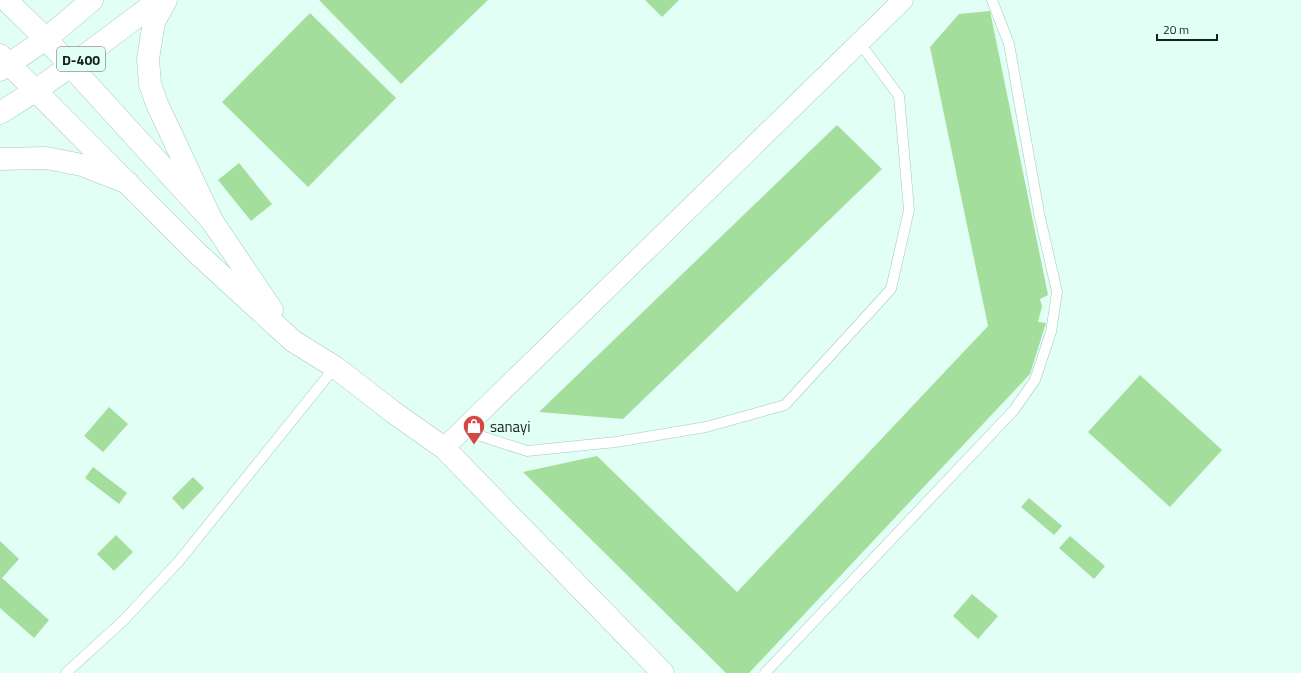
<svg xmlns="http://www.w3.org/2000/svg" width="1301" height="673" font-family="'Titillium Web',sans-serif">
<rect width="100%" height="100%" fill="#e1fff4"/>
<g fill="#a3de9c">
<path d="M319 0H488L401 84Z"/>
<path d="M645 0H679L662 17Z"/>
<path d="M990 11 1048 295 1040 299 1042 306 1038 322 1046 323 1030 374 749 673H726L523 472 597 456 737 592 988 326 930 47 959 14Z"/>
<path d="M310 13 396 98 308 187 222 102Z"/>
<path d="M837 125 882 169 623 419 539 412Z"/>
<path d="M239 163 272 204 251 221 218 180Z"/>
<path d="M1140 375 1222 450 1170 507 1088 432Z"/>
<path d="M109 407 128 424 103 452 84 436Z"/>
<path d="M93 467 127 493 119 504 85 478Z"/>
<path d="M193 477 204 488 183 510 172 498Z"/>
<path d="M1029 498 1062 526 1054 535 1021 507Z"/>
<path d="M116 535 133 552 114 571 97 554Z"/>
<path d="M1070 536 1105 566 1094 579 1059 548Z"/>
<path d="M0 541 19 559 2 578 49 620 34 638 0 608Z"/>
<path d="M972 594 998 616 978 639 953 616Z"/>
</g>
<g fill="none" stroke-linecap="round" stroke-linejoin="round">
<g stroke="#a5c8bb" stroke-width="11">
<g id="lane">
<path d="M462 430 527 451 616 442 706 427 785 405 891 289 909 210 899 96 859 42"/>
<path d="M66 673 124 620 179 561 335 367"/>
<path d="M765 673 1014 410 1035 380 1051 332 1057 292 1039 213 1009 44 992 0"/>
</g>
</g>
<g stroke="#a5c8bb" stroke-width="21">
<path id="street" d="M444 448 903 0"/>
</g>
<g stroke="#a5c8bb" stroke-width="23">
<g id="secondary">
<path d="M6 0 46 39 212 221 272 310"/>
<path d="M0 55 197 253 293 341 335 367 393 412 444 448 663 673"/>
</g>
</g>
<g stroke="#a5c8bb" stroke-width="23">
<g id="highway">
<path d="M166 0 154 22 148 59 150 84 157 104 212 221"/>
<path d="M0 70 46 39 92 0"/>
<path d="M0 113C56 79 107 39 159 0"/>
<path d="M0 159 46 158 82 165 128 183"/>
</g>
</g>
<use href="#lane" stroke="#fff" stroke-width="10"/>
<use href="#street" stroke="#fff" stroke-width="20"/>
<use href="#secondary" stroke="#fff" stroke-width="22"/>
<use href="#highway" stroke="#fff" stroke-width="22"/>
</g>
<defs>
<g id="shop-pin" transform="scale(1.15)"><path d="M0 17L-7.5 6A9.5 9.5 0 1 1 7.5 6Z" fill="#d54645" stroke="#e1fff4"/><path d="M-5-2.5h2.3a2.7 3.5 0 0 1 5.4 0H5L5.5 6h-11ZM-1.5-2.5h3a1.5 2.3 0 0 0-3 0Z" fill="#fff"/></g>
</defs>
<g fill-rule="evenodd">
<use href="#shop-pin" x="474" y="426"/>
</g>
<g text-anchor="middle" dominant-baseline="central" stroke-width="3" stroke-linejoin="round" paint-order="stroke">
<rect fill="#e1fff4" stroke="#52645e" stroke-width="1" x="57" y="47" width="48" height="24" rx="3"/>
<g font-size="14" font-weight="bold" fill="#14221d">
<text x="81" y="59">D-400</text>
</g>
<g font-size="15" fill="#14221d" stroke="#e1fff4" text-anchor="start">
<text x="490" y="426">sanayi</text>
</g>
</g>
<path d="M1157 34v6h60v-6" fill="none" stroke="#14221d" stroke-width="2"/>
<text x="1163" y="34" font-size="12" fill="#14221d" stroke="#e1fff4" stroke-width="3" paint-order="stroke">20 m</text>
</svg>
